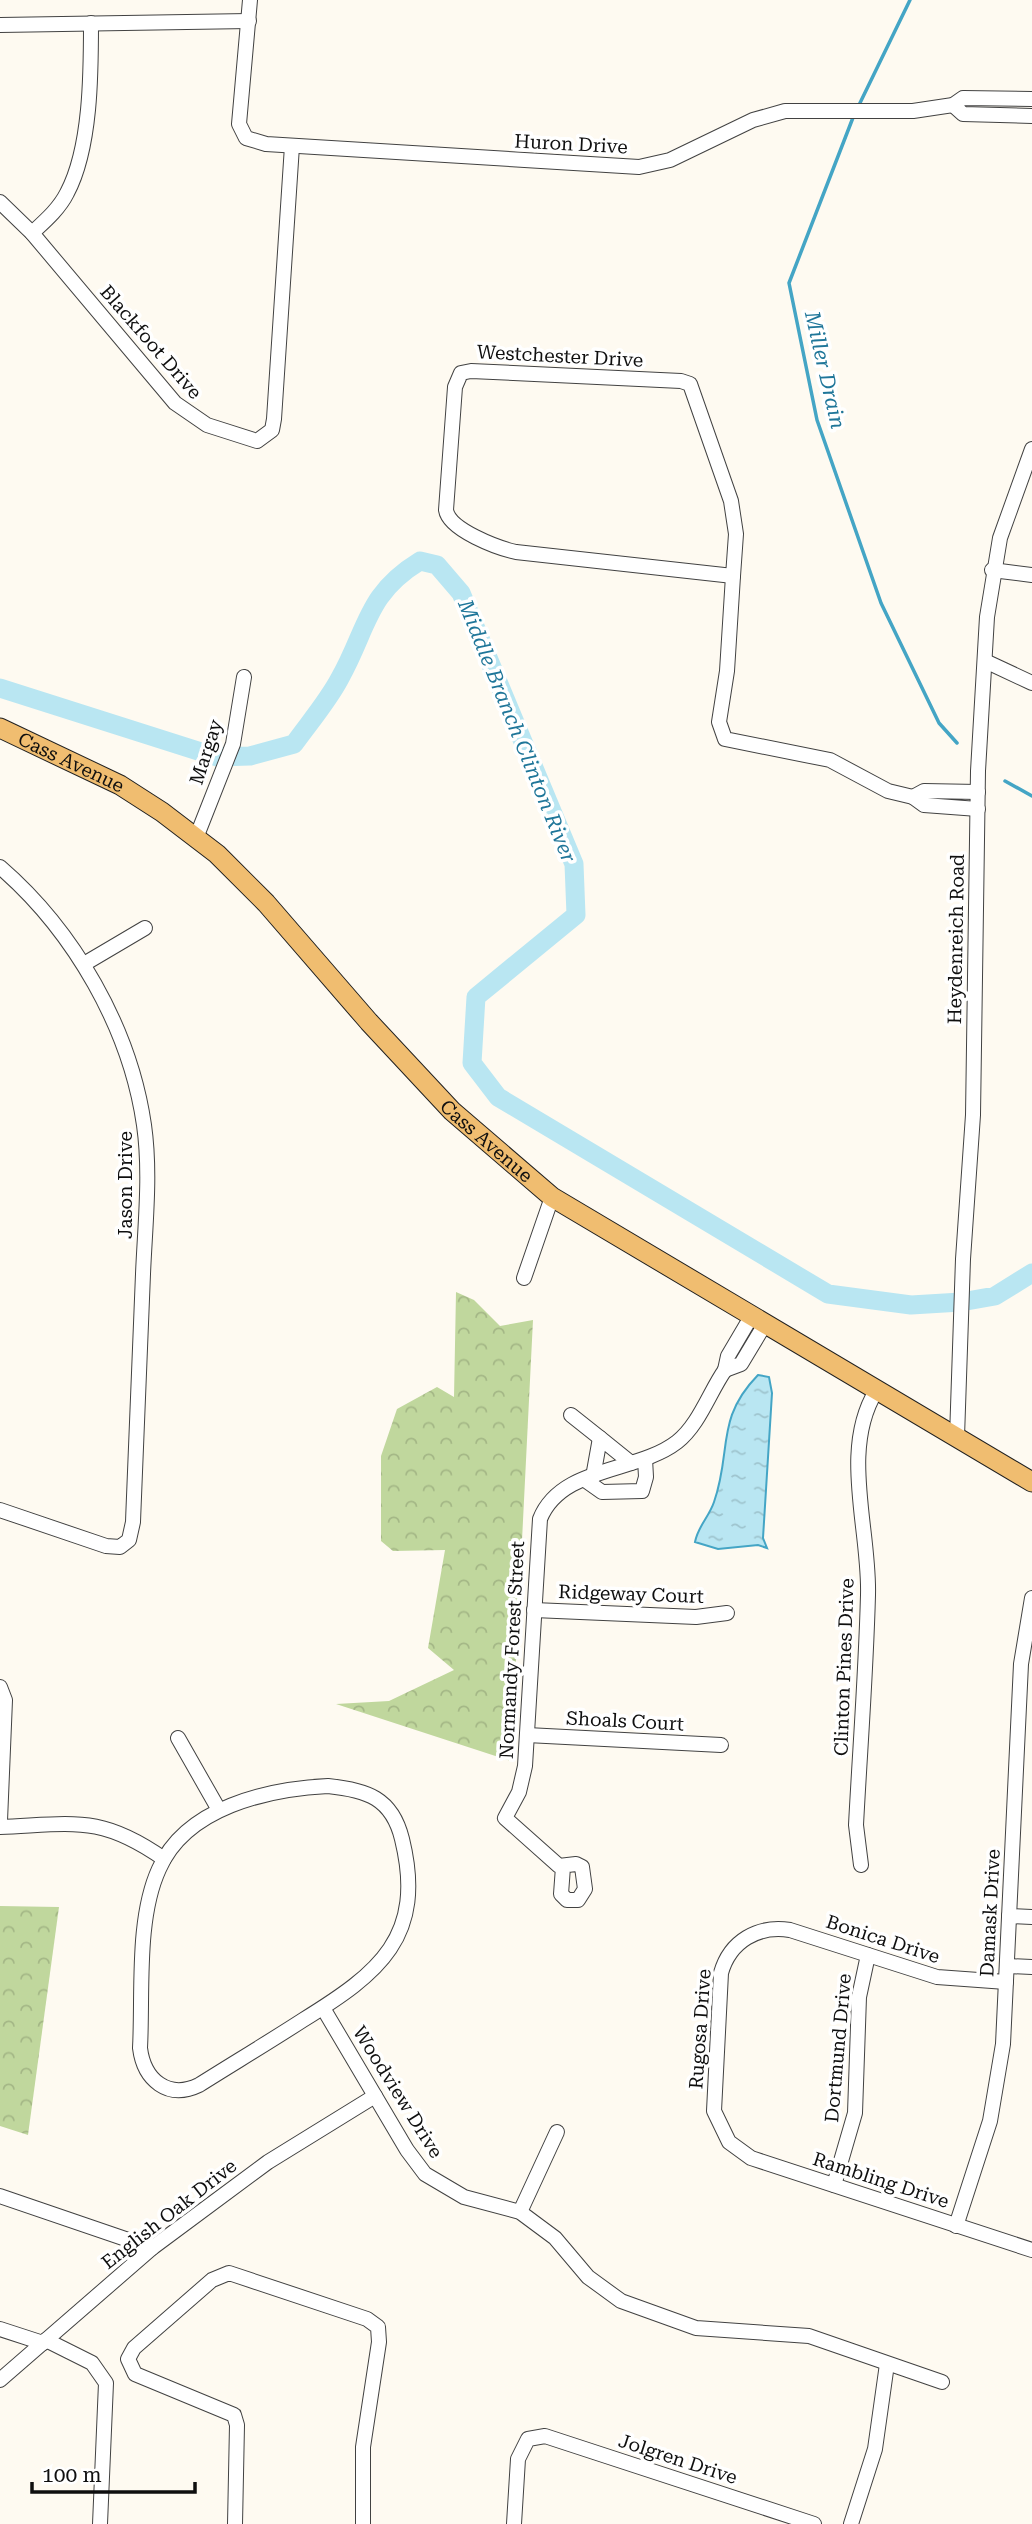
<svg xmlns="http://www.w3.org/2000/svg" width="1032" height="2524" font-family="'Roboto Serif',serif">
<defs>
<pattern id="forest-crowns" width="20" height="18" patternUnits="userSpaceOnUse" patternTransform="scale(1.75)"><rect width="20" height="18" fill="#c0d79d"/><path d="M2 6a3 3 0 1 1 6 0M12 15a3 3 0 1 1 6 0" fill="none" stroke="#a4b786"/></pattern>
<pattern id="water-ripples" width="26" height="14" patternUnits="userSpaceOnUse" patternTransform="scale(1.75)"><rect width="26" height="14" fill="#b9e6f2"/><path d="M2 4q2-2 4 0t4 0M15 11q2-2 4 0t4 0" fill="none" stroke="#9ec4ce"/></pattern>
</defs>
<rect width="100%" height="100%" fill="#fefaf1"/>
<g fill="url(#forest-crowns)">
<path d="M456 1292 474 1300 500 1326 533 1320 511 1761 336 1704 389 1701 454 1670 428 1648 445 1550 393 1551 381 1541V1456L397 1409 437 1387 454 1397Z"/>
<path d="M0 1906 59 1907 28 2135 0 2126Z"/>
</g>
<path fill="url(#water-ripples)" stroke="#44a5c5" stroke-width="2" d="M758 1375 769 1377 772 1393 763 1538 767 1548 758 1545 718 1549 695 1542C698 1526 709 1517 714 1502 732 1451 715 1419 758 1375Z"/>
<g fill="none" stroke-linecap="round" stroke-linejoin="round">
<g stroke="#44a5c5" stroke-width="3.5">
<path d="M859 105 910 0"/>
<path d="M854 115 789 283 817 420 881 603 939 723 957 743"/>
<path d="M1005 781 1032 796"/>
</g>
<path stroke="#b9e6f2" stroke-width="19" d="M0 688 217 757 250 756 294 744C309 723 328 701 340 678 368 628 366 594 420 561L437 565 461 593 574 864 576 915 476 997 472 1063 498 1097 828 1294 911 1305 961 1302 995 1296 1032 1273"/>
<g stroke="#424242" stroke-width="16">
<g id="minor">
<path d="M250 0 239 124 246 138 266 144 639 167 670 160 753 120 785 111H913L953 105 963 98 1032 99"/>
<path d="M0 25 249 21"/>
<path d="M953 105 963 114 1032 116"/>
<path d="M0 202 32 233 175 403 207 425 257 441 272 430 274 419 292 146"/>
<path d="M32 233C45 221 59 209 67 193 91 148 91 73 91 23"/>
<path d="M471 371 681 381 690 384 731 501 736 534 733 576 516 552C498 548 449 530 446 510L455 387 461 373Z"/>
<path d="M992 570 1032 575"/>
<path d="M733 576 727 671 719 722 725 739 830 760 888 791 913 797"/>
<path d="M985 661 1032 683"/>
<path d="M978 809 924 805 913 797 924 791 978 792"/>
<path d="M196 838 233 744 244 677"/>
<path d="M0 867C74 931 130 1028 144 1125 151 1174 145 1225 143 1274 140 1356 136 1439 133 1522L129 1540 120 1547 106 1546 0 1510"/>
<path d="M84 964 145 928"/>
<path d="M524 1278 552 1197"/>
<path d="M751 1317 728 1356 725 1370 741 1364 765 1324"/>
<path d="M571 1415 600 1438"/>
<path d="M957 1437 963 1259 973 1115 978 771 987 617 1000 538 1032 449"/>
<path d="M593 1477 600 1438 631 1463"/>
<path d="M585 1480 602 1492 642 1491 646 1477 645 1459"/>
<path d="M534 1610 696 1617 727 1613"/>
<path d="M0 1687 5 1700 0 1821"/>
<path d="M527 1735 721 1745"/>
<path d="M178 1738 219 1810"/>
<path d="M328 1786C367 1790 392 1798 402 1839 426 1937 379 1973 303 2020 269 2042 234 2063 199 2085 168 2100 144 2080 140 2048 143 1993 136 1919 159 1869 186 1807 268 1789 328 1786Z"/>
<path d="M0 1827C73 1824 100 1814 164 1859"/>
<path d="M861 1865 856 1825C860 1749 866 1672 868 1595 870 1530 840 1450 876 1391"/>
<path d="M563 1867 561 1894 567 1900H578L585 1889 582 1867 576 1864 559 1866 505 1818 519 1792 525 1766 540 1519C561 1466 637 1473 677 1442 699 1425 710 1391 725 1370"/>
<path d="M1009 1916 1032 1917"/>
<path d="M1007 1966 1032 1967"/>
<path d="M1006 1982 937 1977 790 1930C758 1925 730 1941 721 1973L714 2111 729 2142 751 2158 1032 2250"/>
<path d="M323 2008 407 2150 425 2174 464 2197 520 2212 555 2238 588 2277 621 2301 696 2328 809 2336 942 2382"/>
<path d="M834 2185 855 2113 859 1997 868 1955"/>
<path d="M0 2196 152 2248"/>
<path d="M520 2212 557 2132"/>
<path d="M956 2226 990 2121 1003 2044 1021 1664 1032 1598"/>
<path d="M0 2329 43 2343"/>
<path d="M46 2340 92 2363 106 2383 100 2524"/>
<path d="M0 2380 152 2248 268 2162 375 2096"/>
<path d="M235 2524 237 2425 234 2415 135 2374 128 2359 134 2348 212 2280 229 2273 367 2319 378 2327 379 2342 363 2447V2524"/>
<path d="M514 2524 518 2459 528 2439 545 2436 814 2524"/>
<path d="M851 2524 875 2449 887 2364"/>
</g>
</g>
<g stroke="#202020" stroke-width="21">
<g id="major">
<path id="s1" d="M0 728 120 785 162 812 217 854 266 903 369 1022 452 1111 552 1197 1032 1482"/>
</g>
</g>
<use href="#minor" stroke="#fff" stroke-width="14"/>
<use href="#major" stroke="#f0bd70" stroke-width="19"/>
</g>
<g text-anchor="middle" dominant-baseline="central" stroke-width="7" stroke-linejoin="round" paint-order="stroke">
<g font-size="19" fill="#0f0f0f" stroke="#fff">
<text transform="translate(571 144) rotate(3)">Huron Drive</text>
<text transform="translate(151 342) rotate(49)">Blackfoot Drive</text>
<text transform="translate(560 356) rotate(3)">Westchester Drive</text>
<text transform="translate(206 752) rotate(-72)">Margay</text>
<text stroke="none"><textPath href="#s1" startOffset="79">Cass Avenue</textPath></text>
<text transform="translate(956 939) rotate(-89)">Heydenreich Road</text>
<text stroke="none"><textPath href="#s1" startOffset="646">Cass Avenue</textPath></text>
<text transform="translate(125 1185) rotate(-90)">Jason Drive</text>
<text transform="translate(631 1594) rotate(2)">Ridgeway Court</text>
<text transform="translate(512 1650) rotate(-87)">Normandy Forest Street</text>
<text transform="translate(844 1667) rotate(-88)">Clinton Pines Drive</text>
<text transform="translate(625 1721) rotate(3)">Shoals Court</text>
<text transform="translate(990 1913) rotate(-87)">Damask Drive</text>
<text transform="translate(883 1939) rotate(18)">Bonica Drive</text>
<text transform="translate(700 2029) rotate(-86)">Rugosa Drive</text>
<text transform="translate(838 2048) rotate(-85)">Dortmund Drive</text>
<text transform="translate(398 2092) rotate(58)">Woodview Drive</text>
<text transform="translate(881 2180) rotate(18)">Rambling Drive</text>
<text transform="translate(169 2214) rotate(-38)">English Oak Drive</text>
<text transform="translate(678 2459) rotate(18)">Jolgren Drive</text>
</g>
<g font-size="21" font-style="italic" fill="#1f7699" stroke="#fff">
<text transform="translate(825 370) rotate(77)">Miller Drain</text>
<text transform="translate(517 731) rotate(68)">Middle Branch Clinton River</text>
</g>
</g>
<path d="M32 2482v10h163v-10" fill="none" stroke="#0f0f0f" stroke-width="3.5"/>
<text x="42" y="2482" font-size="21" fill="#0f0f0f" stroke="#ffffff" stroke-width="5" paint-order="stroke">100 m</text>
</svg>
